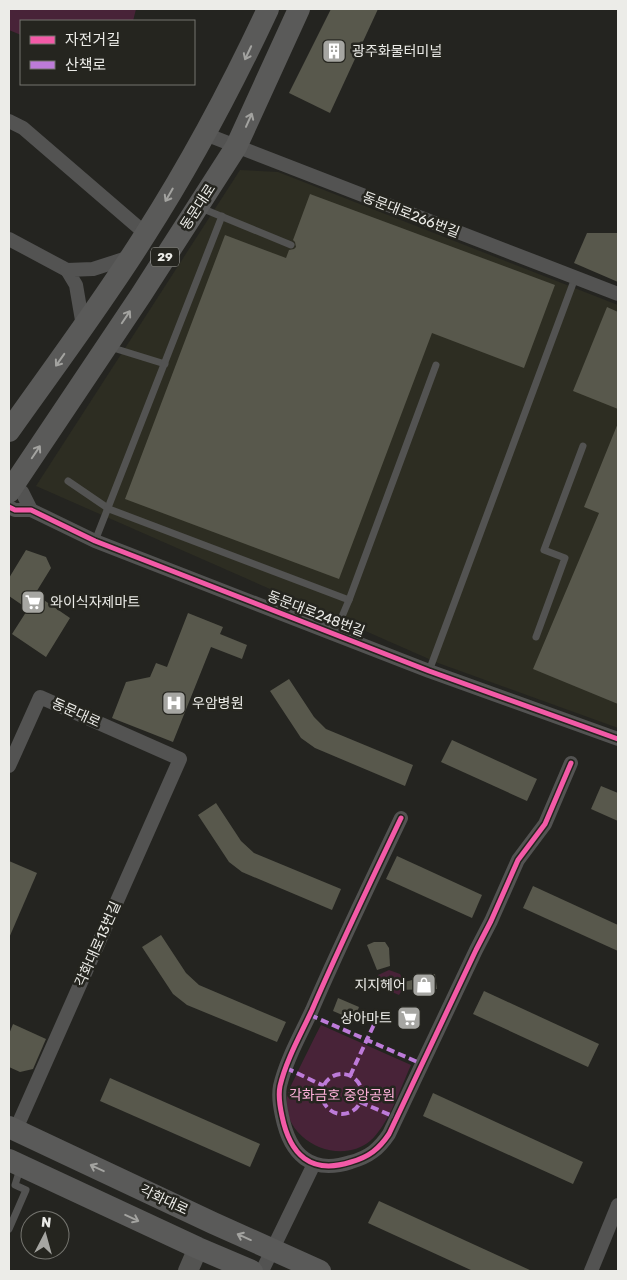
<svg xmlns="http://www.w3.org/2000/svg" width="627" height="1280" font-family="Rubik,'Noto Sans KR',sans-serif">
<rect width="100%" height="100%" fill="#242420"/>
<path fill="#2d2d22" d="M240 170 278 172 618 305V728L438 663 36 486Z"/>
<g fill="#482338">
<path d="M9 9H136L133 21H21V35L9 30Z"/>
<path d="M389 970 400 974 405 985 399 995 375 985 378 975Z"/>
<path d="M321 1025 411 1065C401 1087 388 1126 370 1141 339 1167 281 1140 287 1097 289 1088 295 1078 299 1069 306 1055 313 1040 321 1025Z"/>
</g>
<g fill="#58584c">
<path d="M331 9H378L330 113 289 93Z"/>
<path d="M310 194 555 285 524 368 432 333 339 579 125 499 225 235 286 258 289 250 294 249 296 247 295 242 293 240Z"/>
<path d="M587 233H618V282L574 263Z"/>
<path d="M607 307 618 312V409L573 391Z"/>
<path d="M618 423V704L533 669 599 513 584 507Z"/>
<path d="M26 550 46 557 51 568 35 594 70 618 46 657 12 634 28 609 9 596V578Z"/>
<path d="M188 613 223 627 220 634 247 645 242 659 211 647 173 742 112 718 126 682 150 677 156 663 167 667Z"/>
<path d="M289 679 314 717 326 729 413 765 405 786 315 748 301 738 270 691Z"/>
<path d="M452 740 537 779 527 801 441 762Z"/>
<path d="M601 786 618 793V821L591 809Z"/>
<path d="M216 803 241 841 254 853 341 889 332 910 242 872 229 862 198 815Z"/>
<path d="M397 856 482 895 472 918 386 879Z"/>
<path d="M9 861 37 873 9 938Z"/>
<path d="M533 886 618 925V951L523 908Z"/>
<path d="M161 935 186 973 199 985 286 1022 277 1042 187 1005 173 994 142 947Z"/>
<path d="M374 942H385L389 948 390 966 377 970 367 945Z"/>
<path d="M435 974 437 989 394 990 393 985Z"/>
<path d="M484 991 599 1044 588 1067 473 1014Z"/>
<path d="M338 998 359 1007 354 1020 333 1011Z"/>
<path d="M13 1024 46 1039 33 1069 20 1072 9 1067V1034Z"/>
<path d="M110 1078 260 1144 250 1167 100 1101Z"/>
<path d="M433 1093 583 1162 573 1184 423 1116Z"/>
<path d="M379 1201 532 1271H473L368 1223Z"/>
</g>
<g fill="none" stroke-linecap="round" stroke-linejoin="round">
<g stroke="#535352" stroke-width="7">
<path d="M201 208 291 245"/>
<path d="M110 347 165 364"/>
<path d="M68 481 109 509 349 600"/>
<path d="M95 541 222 216"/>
<path d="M335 633 349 600 436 365"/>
<path d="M536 637 565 558 544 550 583 446"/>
<path d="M429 671 575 278"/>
<path d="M9 1229 26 1190 15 1185 20 1169"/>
</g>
<g stroke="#535352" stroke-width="14">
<path d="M9 121 23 128 146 234"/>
<path d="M205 134 618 294"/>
<path d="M9 239 67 270"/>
<path d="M83 326 76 285 67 270 93 269 130 257"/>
<path d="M9 484 22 492 31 510"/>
<path d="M9 507 15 510H31L95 541 429 671 618 739"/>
<path d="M9 766 40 697 180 759 16 1129"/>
<path d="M401 818C371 881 340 945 312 1010 301 1034 286 1060 280 1086 278 1096 280 1107 282 1116 290 1155 311 1175 351 1162 369 1157 379 1149 389 1134L476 950 491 921 518 860 545 824 571 763"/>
<path d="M262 1271 314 1164"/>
<path d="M591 1271 618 1205"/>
</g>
<path stroke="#545452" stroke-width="20" d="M188 1271 198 1248"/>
<g stroke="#5a5a59" stroke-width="22">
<path d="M9 431C55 366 103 302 145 235 191 163 232 86 268 9"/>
<path d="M9 492 141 295 236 147 299 9"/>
<path d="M9 1127 213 1223 320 1271"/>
<path d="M9 1160 198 1248 252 1271"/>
</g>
<g stroke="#bd7bd9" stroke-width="4" stroke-dasharray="8 4" stroke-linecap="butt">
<path d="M310 1015 422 1064"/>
<path d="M286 1068 324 1086"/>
<circle cx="342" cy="1094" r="20"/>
<path d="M350 1076 378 1016"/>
<path d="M360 1102 397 1118"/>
</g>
<g stroke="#25251f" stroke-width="8">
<g id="cycleway">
<path d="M9 507 15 510H31L95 541 429 671 618 739"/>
<path d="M401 818C371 881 340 945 312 1010 301 1034 286 1060 280 1086 278 1096 280 1107 282 1116 290 1155 311 1175 351 1162 369 1157 379 1149 389 1134L476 950 491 921 518 860 545 824 571 763"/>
</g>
</g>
<use href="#cycleway" stroke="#f35aa7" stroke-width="5"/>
</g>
<defs><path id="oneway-shaft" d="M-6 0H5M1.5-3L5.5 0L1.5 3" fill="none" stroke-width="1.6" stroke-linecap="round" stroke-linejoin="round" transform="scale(1.25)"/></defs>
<g stroke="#a3a3a0">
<use href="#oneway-shaft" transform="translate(248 53) rotate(115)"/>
<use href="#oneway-shaft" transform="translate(249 120) rotate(-66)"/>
<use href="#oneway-shaft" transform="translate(169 195) rotate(120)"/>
<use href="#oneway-shaft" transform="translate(126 317) rotate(-56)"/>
<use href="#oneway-shaft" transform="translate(60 360) rotate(125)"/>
<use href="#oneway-shaft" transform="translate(36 452) rotate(-56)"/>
<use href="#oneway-shaft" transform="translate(97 1168) rotate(-155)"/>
<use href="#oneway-shaft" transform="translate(132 1218) rotate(25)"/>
<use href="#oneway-shaft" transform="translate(244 1237) rotate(-156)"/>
</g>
<defs>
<g id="building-square" transform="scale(1.25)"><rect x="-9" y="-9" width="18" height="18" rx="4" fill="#a6a6a2" stroke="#25251f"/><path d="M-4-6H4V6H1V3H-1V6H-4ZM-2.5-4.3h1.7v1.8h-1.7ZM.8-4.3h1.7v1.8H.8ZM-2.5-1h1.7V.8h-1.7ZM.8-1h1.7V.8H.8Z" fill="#fff"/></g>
<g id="supermarket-square" transform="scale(1.25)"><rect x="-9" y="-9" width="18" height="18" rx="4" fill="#a6a6a2" stroke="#25251f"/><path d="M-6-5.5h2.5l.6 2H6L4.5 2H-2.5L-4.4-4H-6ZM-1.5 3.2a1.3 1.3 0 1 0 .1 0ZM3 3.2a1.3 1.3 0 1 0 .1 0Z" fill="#fff"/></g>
<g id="hospital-square" transform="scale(1.25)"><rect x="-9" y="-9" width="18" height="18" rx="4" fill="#a6a6a2" stroke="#25251f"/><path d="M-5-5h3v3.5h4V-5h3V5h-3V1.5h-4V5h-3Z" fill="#fff"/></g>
<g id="shop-square" transform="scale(1.25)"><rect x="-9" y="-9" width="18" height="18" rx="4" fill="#a6a6a2" stroke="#25251f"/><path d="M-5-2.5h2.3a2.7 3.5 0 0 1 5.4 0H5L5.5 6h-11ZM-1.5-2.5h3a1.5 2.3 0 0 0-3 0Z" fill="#fff"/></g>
</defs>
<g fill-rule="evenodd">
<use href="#building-square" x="334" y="51"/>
<use href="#supermarket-square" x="33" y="602"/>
<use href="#hospital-square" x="174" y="703"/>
<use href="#shop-square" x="424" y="985"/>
<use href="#supermarket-square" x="409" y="1018"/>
</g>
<g text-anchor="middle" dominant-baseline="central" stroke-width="5" stroke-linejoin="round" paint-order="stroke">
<rect fill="#25251f" stroke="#b0b0ac" stroke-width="1" x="151" y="247.5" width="28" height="19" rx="4"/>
<g font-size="12" font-weight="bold" fill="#ecece8">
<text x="165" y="257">29</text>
</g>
<g font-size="14" fill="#ecece8" stroke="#25251f" text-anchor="start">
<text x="352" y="51">광주화물터미널</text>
<text x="50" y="602">와이식자제마트</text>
<text x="192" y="703">우암병원</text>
<text x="406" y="985" text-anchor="end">지지헤어</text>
<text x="392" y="1018" text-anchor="end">상아마트</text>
</g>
<g font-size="14" fill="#ecece8" stroke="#25251f">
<text transform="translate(198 207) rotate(-57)">동문대로</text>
<text transform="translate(411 215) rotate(21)">동문대로266번길</text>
<text transform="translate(316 614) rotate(21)">동문대로248번길</text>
<text transform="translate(76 713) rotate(24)">동문대로</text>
<text transform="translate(98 944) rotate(-66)">각화대로13번길</text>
<text transform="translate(164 1200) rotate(25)">각화대로</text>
</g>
<g font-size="14" fill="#feb1da" stroke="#25251f">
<text x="342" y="1095">각화금호 중앙공원</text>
</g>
</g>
<rect width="627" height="1280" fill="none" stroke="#ecece8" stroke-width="20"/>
<rect x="20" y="20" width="175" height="65" fill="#25251f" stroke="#75756f"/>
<rect x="30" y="36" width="25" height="8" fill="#f35aa7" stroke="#75756f"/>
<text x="65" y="45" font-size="15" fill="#ecece8">자전거길</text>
<rect x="30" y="61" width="25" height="8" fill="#bd7bd9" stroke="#75756f"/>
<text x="65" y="70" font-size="15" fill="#ecece8">산책로</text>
<g transform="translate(45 1235) rotate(6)"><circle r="24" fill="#25251f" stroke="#75756f"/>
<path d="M0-4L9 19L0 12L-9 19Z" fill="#a6a6a2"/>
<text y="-8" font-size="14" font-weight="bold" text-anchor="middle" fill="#ecece8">N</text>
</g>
</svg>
